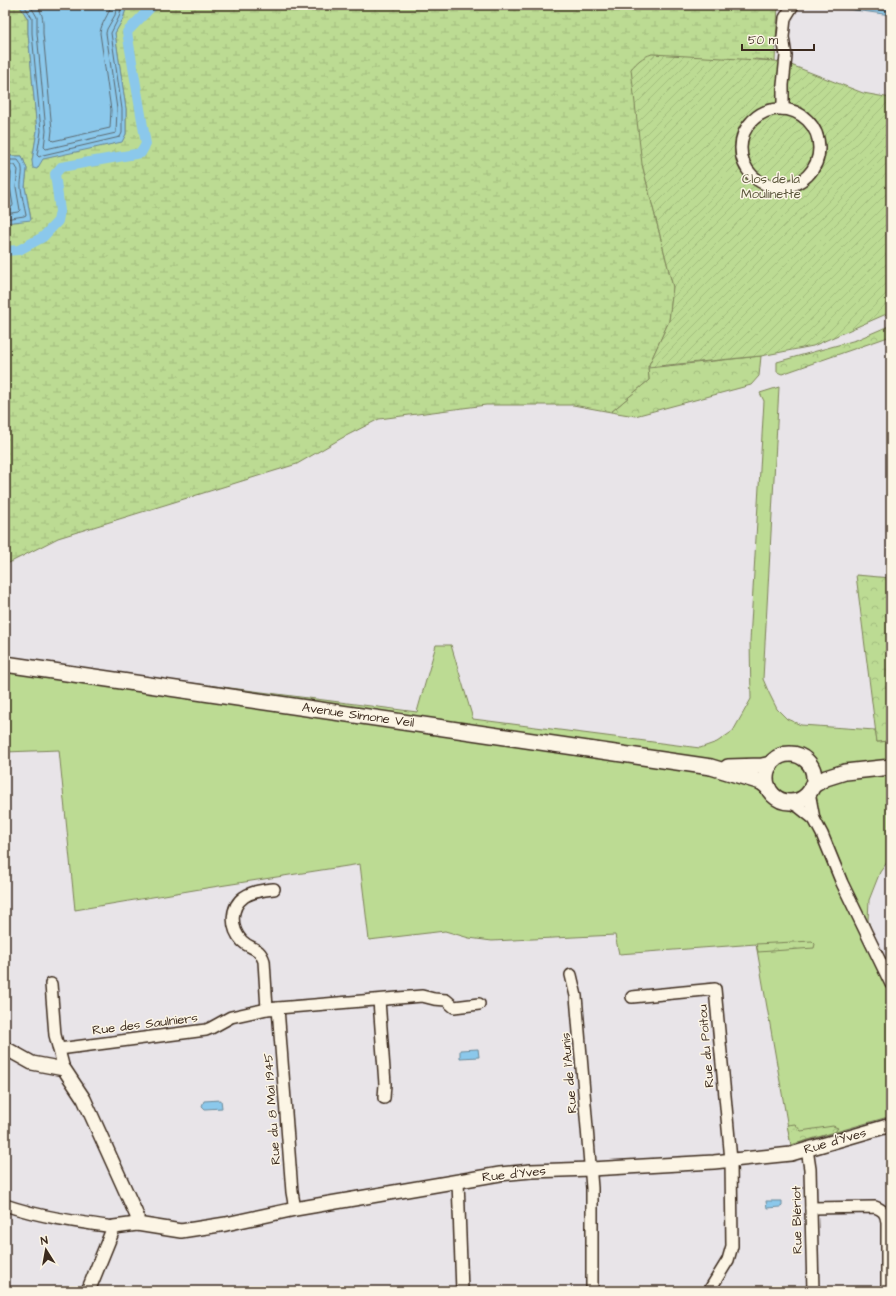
<svg xmlns="http://www.w3.org/2000/svg" width="896" height="1296" font-family="'Architects Daughter',sans-serif">
<defs>
<pattern id="forest-crowns" width="20" height="18" patternUnits="userSpaceOnUse"><rect width="20" height="18" fill="#bcdb93"/><path d="M2 6a3 3 0 1 1 6 0M12 15a3 3 0 1 1 6 0" fill="none" stroke="#a2bc7e"/></pattern>
<pattern id="wetland-marsh" width="20" height="14" patternUnits="userSpaceOnUse"><rect width="20" height="14" fill="#bcdb93"/><path d="M1 5h8M5 5V1M11 12h8M15 12V8" fill="none" stroke="#a2bc7e"/></pattern>
<pattern id="garden-furrows" width="10" height="10" patternUnits="userSpaceOnUse"><rect width="10" height="10" fill="#bcdb93"/><path d="M-1 1l2-2M0 10L10 0M9 11l2-2" fill="none" stroke="#a2bc7e"/></pattern>
</defs>
<rect width="100%" height="100%" fill="#e8e4e8"/>
<filter id="ink" filterUnits="userSpaceOnUse"><feTurbulence type="fractalNoise" baseFrequency=".025" numOctaves="2"/><feDisplacementMap in="SourceGraphic" scale="8" xChannelSelector="R" yChannelSelector="G"/><feConvolveMatrix kernelMatrix="1 2 1 2 8 2 1 2 1" color-interpolation-filters="sRGB"/></filter>
<g filter="url(#ink)">
<path fill="#bcdb93" stroke="#7c8258" d="M779 387 763 679 769 693 777 709 787 719 801 725 875 730 877 742 891 741V857L880 872 869 900 868 920 874 939 891 966V1116L791 1145 756 944 619 954 615 935 492 941 469 938 445 931 369 940 360 864 200 889 75 910 59 750 5 752V659L417 712 436 645H451L473 719 700 748 717 742 733 731 751 699 750 641 764 401 760 393Z"/>
<g fill="url(#forest-crowns)" stroke="#7c8258">
<path d="M891 325V336L782 374 777 372V362L856 340Z"/>
<path d="M761 356 759 376 751 385 635 416 611 412 649 380 648 368Z"/>
<path d="M856 575 891 578V741L877 742Z"/>
<path d="M812 941 815 944 814 948 758 952 756 944Z"/>
<path d="M795 1124 801 1131 833 1126 838 1128 835 1132 791 1145 787 1125Z"/>
</g>
<path fill="url(#wetland-marsh)" stroke="#7c8258" d="M5 5H19L28 19V33L37 131 32 161 122 141 126 134V109L115 33 123 19 127 5H778L775 61 755 59 642 164 673 287 669 321 648 367 649 380 611 412 573 405H486L379 419 342 438 297 464 58 538 5 565V223L31 219 25 187 27 169 22 156H5Z"/>
<path fill="url(#garden-furrows)" stroke="#7c8258" d="M652 54 775 61 786 63 863 93 891 98V312L813 346 761 356 648 367 669 321 673 287 642 164 631 69C637 62 642 57 652 54Z"/>
<g fill="#8bc8eb" stroke="#6b8999">
<path d="M19 5H127L123 19 115 33 126 109V134L122 142 43 159 37 169 33 168 32 161 37 131 28 33V19Z"/>
<path d="M818 5H891V15Z"/>
<path d="M5 156H22L27 169 25 187 31 220 5 223Z"/>
<path d="M478 1049 479 1057 460 1058V1050Z"/>
<path d="M221 1100 222 1108 205 1109 202 1106 204 1101Z"/>
<path d="M766 1201H782V1206L781 1207 767 1208Z"/>
</g>
<g fill="none" stroke-linecap="round" stroke-linejoin="round">
<g stroke="#5b6970" stroke-width="1">
<path d="M24 5 32 18V33L41 131 37 155 39 157 43 155 120 137 122 133V109L111 33 119 17 122 5"/>
<path d="M30 5 37 17V33L46 131 44 147 46 149 116 133 117 109 106 33 107 29 115 15 117 5"/>
<path d="M37 5C44 16 43 21 43 33L52 130 51 139 53 141 110 128 111 110 100 33C101 23 109 15 111 5"/>
<path d="M847 5 891 11"/>
<path d="M5 160H18C26 169 20 178 21 188 22 197 24 206 26 215L24 216 5 219"/>
<path d="M5 165H15L18 170 16 187 20 210 18 212 5 214"/>
<path d="M5 171H10L11 173 10 187 13 205 12 207 5 208"/>
</g>
<path stroke="#8bc8eb" stroke-width="10" d="M5 251 19 250 43 237 58 221 60 211 55 174 61 167 141 153 146 144 127 32 153 5"/>
<g stroke="#3b2a1e" stroke-width="14">
<g id="minor">
<circle cx="780" cy="148" r="39"/>
<path d="M783 109V85L786 56 783 37 785 18 793 5"/>
<path d="M809 792 814 819 822 834 842 883 891 984"/>
<path d="M788 801 799 807 814 819"/>
<path d="M274 889C264 890 253 891 244 897 230 907 230 928 242 941 251 950 259 946 264 961L267 1009 278 1008 292 1192 295 1209"/>
<path d="M571 975 576 996 592 1188V1291"/>
<path d="M51 984 55 1035 64 1069"/>
<path d="M632 997 715 989 731 1160 732 1246 728 1260 709 1291"/>
<path d="M379 1000 385 1084 384 1098"/>
<path d="M278 1008 422 996 434 999 446 1000 454 1007 479 1004"/>
<path d="M59 1049 206 1030 211 1028 231 1017 267 1009"/>
<path d="M807 1149 810 1169 813 1291"/>
<path d="M458 1181 462 1291"/>
<path d="M5 1205C40 1217 78 1222 114 1227"/>
<path d="M811 1208 875 1207C883 1210 886 1213 887 1222V1291"/>
</g>
</g>
<g stroke="#3b2a1e" stroke-width="16">
<g id="tertiary">
<path d="M5 1048 32 1063 64 1069 84 1099 137 1216V1224"/>
<path d="M88 1291 114 1227 137 1224 181 1231 226 1224 295 1209 500 1174 531 1171 591 1169 714 1162 791 1154 891 1125"/>
</g>
</g>
<g stroke="#3b2a1e" stroke-width="18">
<g id="secondary">
<path d="M5 664 711 767 761 782 768 787"/>
<circle cx="790" cy="778" r="24"/>
<path d="M728 767 762 766 771 764"/>
<path d="M812 786 826 778 845 772 891 767"/>
</g>
</g>
<use href="#minor" stroke="#fcf5e5" stroke-width="11"/>
<use href="#tertiary" stroke="#fcf5e5" stroke-width="13"/>
<use href="#secondary" stroke="#fcf5e5" stroke-width="15"/>
</g>
</g>
<g text-anchor="middle" dominant-baseline="central" stroke-width="3" stroke-linejoin="round" paint-order="stroke">
<g font-size="13" fill="#5b563b" stroke="#fcf5e5">
<text x="771" y="179">Clos de la<tspan x="771" dy="15">Moulinette</tspan></text>
</g>
<g font-size="13" fill="#3b2a1e" stroke="#fcf5e5">
<text transform="translate(358 715) rotate(8)">Avenue Simone Veil</text>
<text transform="translate(145 1024) rotate(-7)">Rue des Saulniers</text>
<text transform="translate(706 1046) rotate(-95)">Rue du Poitou</text>
<text transform="translate(569 1073) rotate(-95)">Rue de l'Aunis</text>
<text transform="translate(272 1109) rotate(-94)">Rue du 8 Mai 1945</text>
<text transform="translate(835 1141) rotate(-16)">Rue d'Yves</text>
<text transform="translate(514 1174) rotate(-6)">Rue d'Yves</text>
<text transform="translate(797 1220) rotate(-91)">Rue Blériot</text>
</g>
</g>
<rect width="896" height="1296" fill="none" stroke="#fcf5e5" stroke-width="20"/>
<rect x="10" y="10" width="876" height="1276" fill="none" stroke="#3b2a1e" stroke-width="1.5" filter="url(#ink)"/>
<g transform="translate(46 1250) rotate(349)" stroke="#fcf5e5" stroke-width="3" paint-order="stroke">
<path d="M0-3L7 15L0 10L-7 15Z" fill="#3b2a1e"/>
<text y="-6" font-size="11" font-weight="bold" text-anchor="middle" fill="#3b2a1e">N</text>
</g>
<path d="M742 44v6h72v-6" fill="none" stroke="#3b2a1e" stroke-width="2"/>
<text x="748" y="44" font-size="12" fill="#3b2a1e" stroke="#fcf5e5" stroke-width="3" paint-order="stroke">50 m</text>
</svg>
